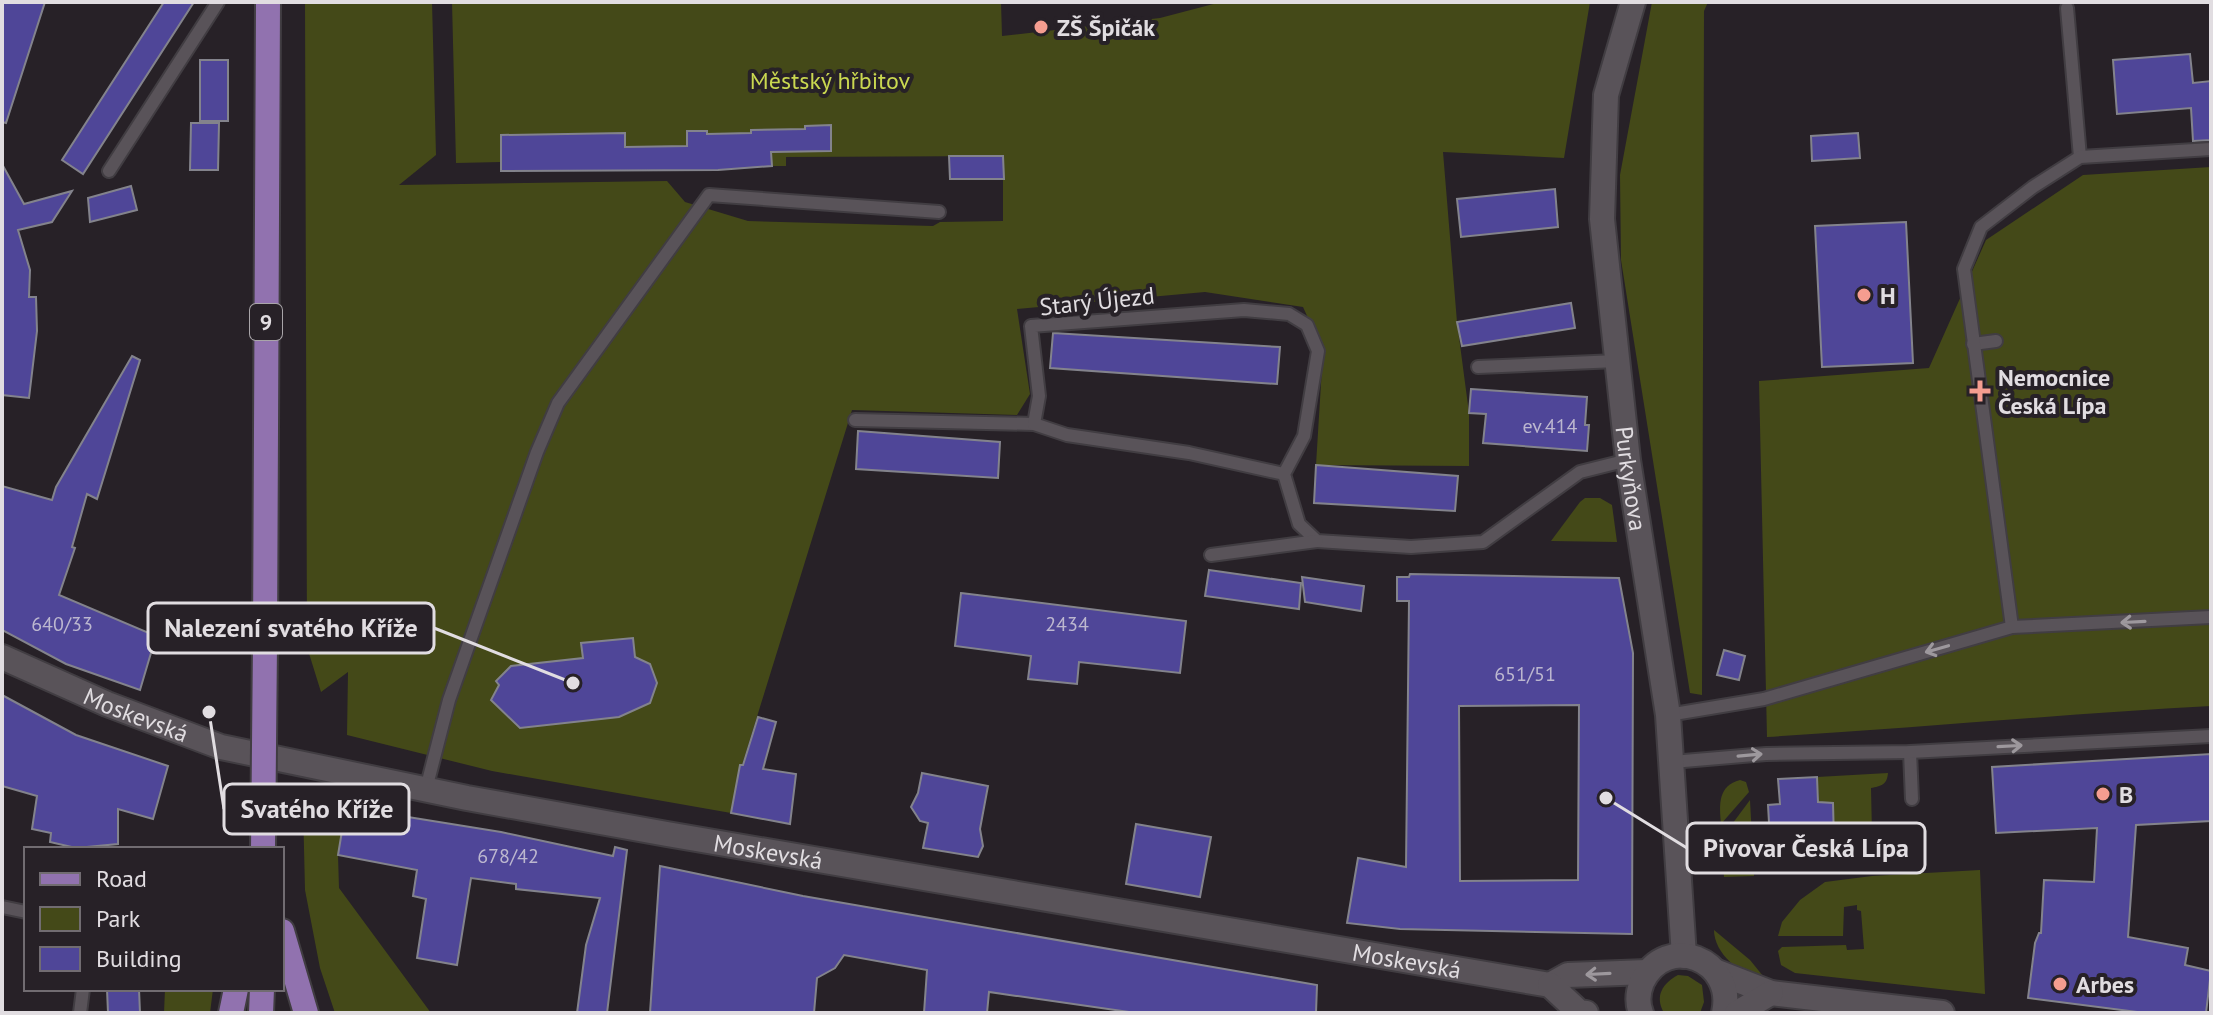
<svg xmlns="http://www.w3.org/2000/svg" width="2213" height="1015" font-family="'PT Sans',sans-serif">
<rect width="100%" height="100%" fill="#272127"/>
<g fill="#444918">
<path d="M305 2H432L436 155 399 185 667 181 685 202 748 221 933 226 940 222 1003 221V156L786 157V166H772L771 131 751 130V133L687 168 625 160 624 133 501 135V162L456 163 452 2H1001L1002 36 1160 18 1221 2H1590L1564 158 1443 152 1457 322 1469 413V466L1316 465 1323 351 1303 307 1205 292 1017 309 1030 394 1017 415 852 410 742 765H740L731 813 492 771 347 735 348 672 321 692 307 647Z"/>
<path d="M1652 2H1708L1704 11 1702 695 1690 693 1621 260 1620 175Z"/>
<path d="M2211 167V706C2063 714 1915 728 1767 737L1759 381 1929 368 1986 240 2083 175Z"/>
<path d="M1585 498H1600L1612 505 1617 542 1551 541 1580 502Z"/>
<path d="M1888 773C1887 785 1881 786 1871 788L1872 834 1834 836 1833 803 1819 802 1817 777Z"/>
<path d="M1740 780 1746 782 1749 792 1721 824C1719 804 1718 786 1740 780Z"/>
<path d="M1750 800 1754 876 1724 877 1721 839Z"/>
<path d="M303 806 346 807 338 855 339 888 431 1013H335L320 968 305 890Z"/>
<path d="M1980 870 1985 994 1795 973 1781 965 1778 951 1782 947 1846 945 1847 950 1864 949 1861 911 1857 910V905L1844 907 1843 936H1778L1782 922 1800 900 1825 882 1872 876Z"/>
<path d="M1714 930 1750 960 1763 976C1740 976 1714 953 1714 930Z"/>
<path d="M1678 975 1688 976 1702 985 1704 1002 1700 1013H1664C1654 996 1663 983 1678 975Z"/>
<path d="M165 989H213L210 1013H164Z"/>
</g>
<g fill="#4f4698" stroke="#83838c" stroke-width="2" fill-rule="evenodd">
<path d="M2 2H45L6 123 2 122Z"/>
<path d="M164 2H194L83 174 62 160Z"/>
<path d="M2190 54 2193 83 2211 81V140L2193 141 2191 108 2117 114 2113 60Z"/>
<rect x="200" y="60" width="28" height="61"/>
<path d="M191 123H219L218 170H190Z"/>
<path d="M831 125V151L771 152 772 166 718 170 501 171V135L625 133V147L687 146V131H707V134L751 133V130L805 129V126Z"/>
<path d="M1858 133 1860 158 1812 161 1811 136Z"/>
<path d="M949 156H1003L1004 179H950Z"/>
<path d="M2 164 24 204 72 191 52 222 18 230 30 270 29 297H36L37 331 29 398 2 395Z"/>
<path d="M131 186 137 210 90 222 88 198Z"/>
<path d="M1555 189 1558 227 1461 237 1457 199Z"/>
<path d="M1906 222 1913 363 1822 367 1815 226Z"/>
<path d="M1571 303 1575 328 1462 346 1457 322Z"/>
<path d="M1053 333 1280 347 1277 384 1050 368Z"/>
<path d="M132 356 140 360 97 499 87 494 72 547 75 548 59 595 156 636 140 690 66 664 2 630V486L52 500 56 487Z"/>
<path d="M1471 389 1587 397 1585 425H1589L1587 451 1483 443 1486 414 1469 413Z"/>
<path d="M858 431 1000 442 998 478 856 469Z"/>
<path d="M1316 465 1458 476 1455 511 1314 503Z"/>
<path d="M1209 570 1301 583 1299 609 1205 596Z"/>
<path d="M1410 574 1619 578 1633 653 1632 934 1400 929 1347 923 1358 858 1406 867 1409 601H1397V577H1409ZM1579 705 1578 880 1460 881 1459 706Z"/>
<path d="M1302 577 1364 586 1361 611 1305 602Z"/>
<path d="M961 593 1186 621 1180 673 1079 662 1077 684 1028 679 1031 656 955 646Z"/>
<path d="M633 638 635 657 650 664 657 683 650 703 619 717 520 728 491 700 499 685 496 681 511 666 583 658 581 643Z"/>
<path d="M1724 650 1745 656 1739 680 1717 675Z"/>
<path d="M2 695 76 735 168 766 153 819 118 809V844L76 848 50 842 51 833 32 829 37 796 2 786Z"/>
<path d="M758 717 776 722 763 769 796 774 790 824 731 813 740 765H743Z"/>
<path d="M2211 754V821L2136 825 2128 937 2188 948 2185 965 2211 971 2206 1013H2145L2028 998 2035 943 2039 933H2041L2044 880 2094 882 2097 828 1996 833 1992 767Z"/>
<path d="M922 773 988 786 980 829 983 846 978 857 923 848 928 823 920 821 911 807 918 793Z"/>
<path d="M1817 777 1818 802 1833 803 1834 841 1824 842 1823 855 1771 858 1768 805 1780 804 1778 779Z"/>
<path d="M346 807 501 832 613 856 615 847 627 850 607 1013H577L586 945 600 898 516 889V884L471 878 457 965 417 958 426 899 413 896 417 870 338 855Z"/>
<path d="M1136 824 1211 837 1200 897 1126 884Z"/>
<path d="M660 866 803 896 1317 985 1316 1013H1136L989 992 987 1013H924L927 970 844 955 835 968 817 978 814 1013H650Z"/>
<path d="M107 989H139L140 1013H108Z"/>
</g>
<g fill="none" stroke-linecap="round" stroke-linejoin="round">
<g stroke="#413d42" stroke-width="16">
<g id="lane">
<path d="M2067 8 2080 157"/>
<path d="M109 171 218 2"/>
<path d="M1973 344 1996 341"/>
<path d="M1478 367 1617 361"/>
<path d="M855 420 1034 424"/>
<path d="M1284 474 1189 453 1067 435 1034 424 1039 396 1031 326 1244 310 1289 314 1307 325 1318 351 1304 436 1284 474 1299 524 1317 541 1411 547 1483 542 1580 472 1628 460"/>
<path d="M1211 555 1317 541"/>
<path d="M2012 627 1964 269 1981 227 2033 187 2080 157 2211 149"/>
<path d="M1668 715 1764 699 2012 627 2211 617"/>
<path d="M1910 752 1912 799"/>
<path d="M1672 762 1766 754 1910 752 2211 736"/>
<path d="M426 789 449 700 537 452 558 403 709 195 939 212"/>
<path d="M2 907 26 912"/>
<path d="M80 1013 83 989"/>
</g>
</g>
<g stroke="#413d42" stroke-width="28">
<g id="street">
<path id="s1" d="M1633 2 1606 95 1602 219 1628 460 1668 715 1684 956"/>
<path id="s2" d="M2 657 107 704 221 747 467 798 667 834 1550 985"/>
<path d="M1717 972 1771 993 1942 1013"/>
<path d="M1550 985 1568 975 1647 972"/>
<path d="M1550 985 1579 1012 1586 1013"/>
<path d="M1641 1013C1637 1003 1638 992 1642 982 1666 932 1736 959 1724 1013"/>
<path d="M1737 1013 1771 993"/>
</g>
</g>
<g stroke="#413d42" stroke-width="28">
<g id="primary">
<path d="M265 643 268 2"/>
<path d="M282 931 306 1013"/>
<path d="M231 1013 236 989"/>
<path d="M261 1013 262 989"/>
</g>
</g>
<use href="#lane" stroke="#595359" stroke-width="12"/>
<use href="#street" stroke="#595359" stroke-width="24"/>
<use href="#primary" stroke="#9172af" stroke-width="24"/>
<g stroke="#413d42" stroke-width="28" stroke-linecap="butt">
<path id="primary-bridge" d="M263 849 265 643"/>
</g>
<use href="#primary-bridge" stroke="#9172af" stroke-width="24"/>
</g>
<defs><path id="oneway-shaft" d="M-6 0H5M1.5-3L5.5 0L1.5 3" fill="none" stroke-width="1.6" stroke-linecap="round" stroke-linejoin="round" transform="scale(2)"/></defs>
<g stroke="#9d989d">
<use href="#oneway-shaft" transform="translate(2133 622) rotate(177)"/>
<use href="#oneway-shaft" transform="translate(1937 649) rotate(164)"/>
<use href="#oneway-shaft" transform="translate(2010 746) rotate(-3)"/>
<use href="#oneway-shaft" transform="translate(1750 755) rotate(-5)"/>
<use href="#oneway-shaft" transform="translate(1598 974) rotate(177)"/>
</g>
<g fill="#f59d90" stroke="#272127" stroke-width="3">
<circle cx="1041" cy="27" r="8"/>
<circle cx="1864" cy="295" r="8"/>
<path d="M1976 379h8v8h8v8h-8v8h-8v-8h-8v-8h8z"/>
<circle cx="2103" cy="794" r="8"/>
<circle cx="2060" cy="984" r="8"/>
</g>
<g text-anchor="middle" dominant-baseline="central" stroke-width="8" stroke-linejoin="round" paint-order="stroke">
<g font-size="20" fill="#bcb7cf">
<text x="1550" y="426">ev.414</text>
<text x="62" y="624">640/33</text>
<text x="1067" y="624">2434</text>
<text x="1525" y="674">651/51</text>
<text x="508" y="856">678/42</text>
</g>
<rect fill="#272127" stroke="#a9a5a9" stroke-width="2" x="250" y="304" width="32" height="36" rx="6"/>
<g font-size="22" font-weight="bold" fill="#e1dde1">
<text x="266" y="322">9</text>
</g>
<g font-size="24" font-weight="bold" fill="#e1dde1" stroke="#272127" text-anchor="start">
<text x="1057" y="27">ZŠ Špičák</text>
<text x="1880" y="295">H</text>
<text x="1998" y="377">Nemocnice<tspan x="1998" dy="28">Česká Lípa</tspan></text>
<text x="2119" y="794">B</text>
<text x="2076" y="984">Arbes</text>
</g>
<g font-size="24" fill="#cad850" stroke="#272127">
<text x="830" y="80">Městský hřbitov</text>
</g>
<g font-size="24" fill="#e1dde1" stroke="#272127">
<text transform="translate(1097 301) rotate(-6)">Starý Újezd</text>
<text stroke="none"><textPath href="#s1" startOffset="482">Purkyňova</textPath></text>
<text stroke="none"><textPath href="#s2" startOffset="146">Moskevská</textPath></text>
<text stroke="none"><textPath href="#s2" startOffset="794">Moskevská</textPath></text>
<text stroke="none"><textPath href="#s2" startOffset="1442">Moskevská</textPath></text>
</g>
</g>
<path fill="none" stroke="#e1dde1" stroke-width="3" d="M573 683L434 628M209 712L224 809M1606 798L1687 848"/>
<g fill="#e1dde1" stroke="#272127" stroke-width="3">
<circle cx="573" cy="683" r="8"/>
<circle cx="209" cy="712" r="8"/>
<circle cx="1606" cy="798" r="8"/>
</g>
<g fill="#272127" stroke="#e1dde1" stroke-width="3">
<rect x="148" y="603" width="286" height="50" rx="8"/>
<rect x="224" y="784" width="185" height="50" rx="8"/>
<rect x="1687" y="823" width="238" height="50" rx="8"/>
</g>
<g font-size="26" text-anchor="middle" font-weight="bold" fill="#e1dde1">
<text x="291" y="637">Nalezení svatého Kříže</text>
<text x="317" y="818">Svatého Kříže</text>
<text x="1806" y="857">Pivovar Česká Lípa</text>
</g>
<rect width="2213" height="1015" fill="none" stroke="#e1dde1" stroke-width="8"/>
<rect x="24" y="847" width="260" height="144" fill="#272127" stroke="#716c71" stroke-width="2"/>
<rect x="40" y="873" width="40" height="12" fill="#9172af" stroke="#716c71" stroke-width="2"/>
<text x="96" y="887" font-size="24" fill="#e1dde1">Road</text>
<rect x="40" y="907" width="40" height="24" fill="#444918" stroke="#716c71" stroke-width="2"/>
<text x="96" y="927" font-size="24" fill="#e1dde1">Park</text>
<rect x="40" y="947" width="40" height="24" fill="#4f4698" stroke="#716c71" stroke-width="2"/>
<text x="96" y="967" font-size="24" fill="#e1dde1">Building</text>
</svg>
